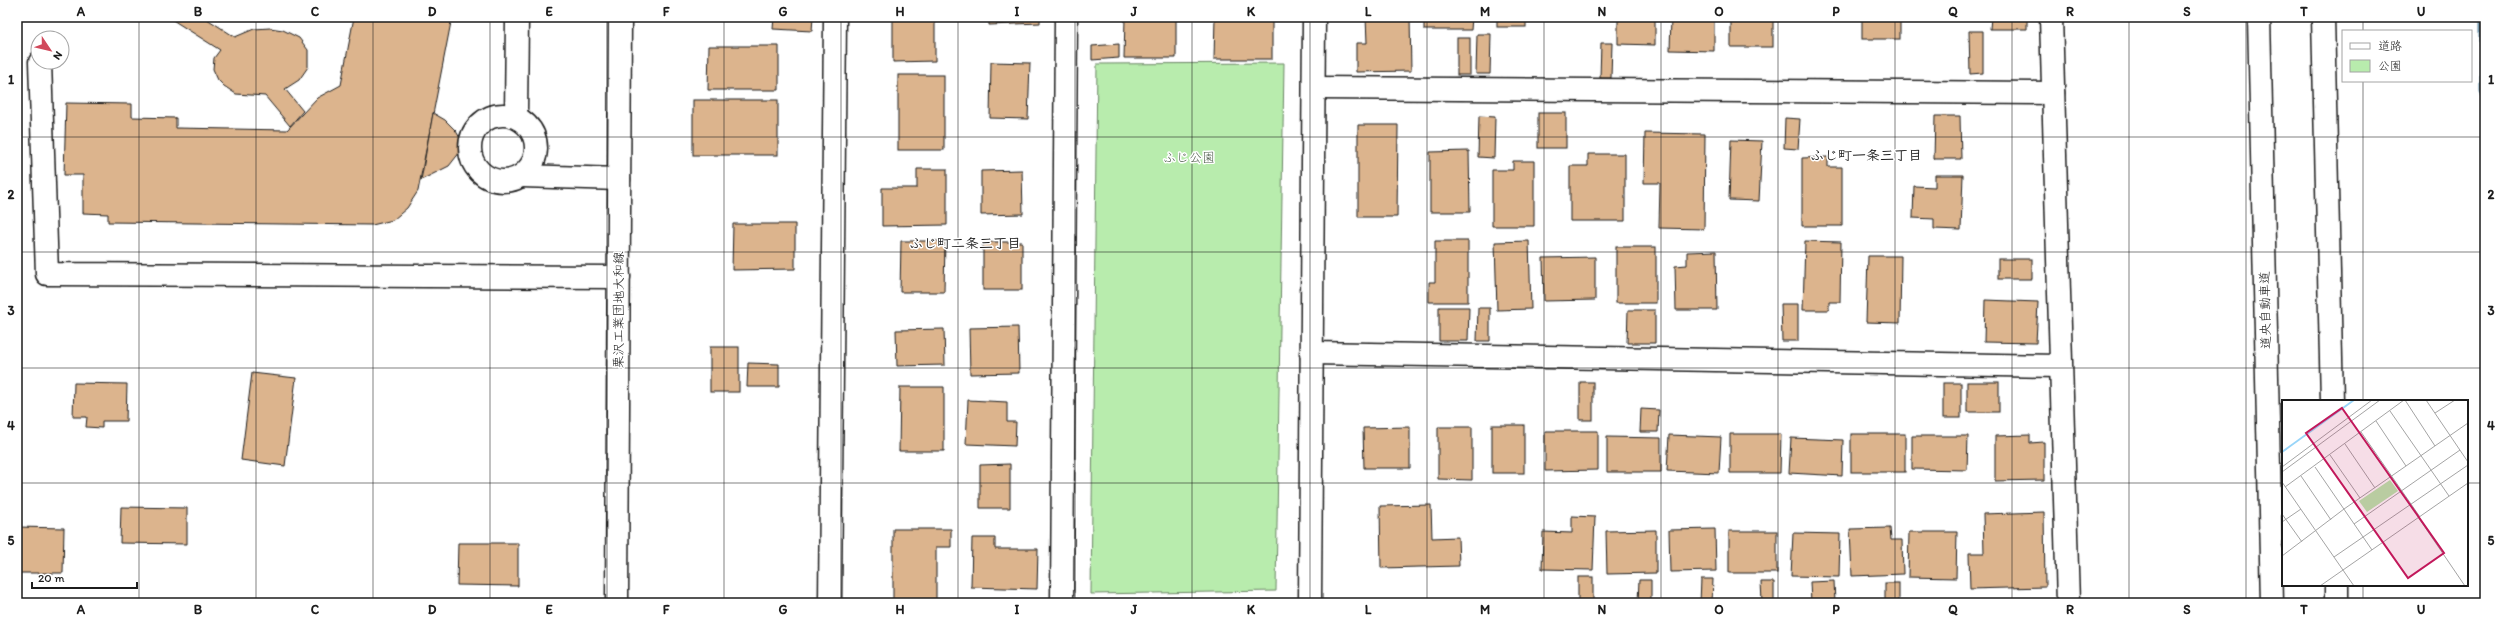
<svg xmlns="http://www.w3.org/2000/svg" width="2502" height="620" font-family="Itim,'Klee One',sans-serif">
<rect width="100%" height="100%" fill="#fff"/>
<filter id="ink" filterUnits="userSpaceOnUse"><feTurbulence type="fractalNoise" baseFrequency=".025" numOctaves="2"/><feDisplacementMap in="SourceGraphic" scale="8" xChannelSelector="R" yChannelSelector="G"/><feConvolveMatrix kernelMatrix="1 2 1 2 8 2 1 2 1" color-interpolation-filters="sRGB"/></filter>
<g filter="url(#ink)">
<path fill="#b8ecad" stroke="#6a8464" d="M1284 63 1276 591 1091 594 1097 64Z"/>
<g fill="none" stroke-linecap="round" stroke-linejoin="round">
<path stroke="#668ba1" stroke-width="11" d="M2485 17V92"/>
</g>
<g fill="#dcb48d" stroke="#1c1c1c">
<path d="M168 17H204L235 37 254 29 270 28 283 30 299 38 308 50V67L299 80 285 89 303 111 290 126 265 96 236 94 224 86 218 80 213 69 214 58 220 50Z"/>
<path d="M354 17H452L418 191 407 208 393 220 372 225 108 222V214L83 213V175H64L66 103 132 104V117L176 118V128L287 130 317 98 341 85Z"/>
<path d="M774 17H813L812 31 773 29Z"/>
<path d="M893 17H935V61L893 62Z"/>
<path d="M989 17H1040V23L989 25Z"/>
<path d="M1215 17H1272V59H1214Z"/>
<path d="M1366 17H1410L1411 71 1356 72V43H1367Z"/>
<path d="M1424 17H1472L1471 30H1424Z"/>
<rect x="1497" y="17" width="29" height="10"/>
<path d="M1618 17H1655V45L1618 44Z"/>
<path d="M1671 17H1714V51L1670 50Z"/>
<rect x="1731" y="17" width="42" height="30"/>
<rect x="1862" y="17" width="38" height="22"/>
<path d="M1991 17H2027V29H1990Z"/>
<path d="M1125 18H1176V58H1124Z"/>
<path d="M1969 31H1983V73L1970 74Z"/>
<path d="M1477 34H1491L1490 74H1476Z"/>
<rect x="1457" y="38" width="13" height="37"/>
<path d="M1601 43H1612L1611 78H1600Z"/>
<path d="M1119 44V58L1092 60V46Z"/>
<path d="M709 46H779V90H708Z"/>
<path d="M991 62 1030 63 1028 119 990 118Z"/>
<rect x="898" y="75" width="46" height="75"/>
<rect x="693" y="100" width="85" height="55"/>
<path d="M433 113 445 120 456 131 461 140 460 152 449 166 421 180Z"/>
<rect x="1538" y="113" width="28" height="35"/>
<path d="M1479 116 1495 117 1494 158 1478 157Z"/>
<path d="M1935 116H1960L1961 159H1934Z"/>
<path d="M1785 118 1800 119 1798 149 1784 148Z"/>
<path d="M1358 125H1398L1397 217H1358Z"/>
<path d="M1645 133 1705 134 1704 229 1659 228 1660 183H1644Z"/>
<path d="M1731 140 1762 141 1759 201 1729 200Z"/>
<path d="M1469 151 1470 212H1430V152Z"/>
<path d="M1588 154H1625V221H1570V166H1588Z"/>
<path d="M1828 157V167H1842V226H1802V158Z"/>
<path d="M1513 161H1534V226H1492V170H1513Z"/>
<path d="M917 169H947V225L882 226V188H917Z"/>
<path d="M1022 170 1023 214 981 215V171Z"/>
<path d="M1935 175H1963L1961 230 1934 229V219L1913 218 1914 186 1935 187Z"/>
<path d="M733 224H795V269L732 270Z"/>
<path d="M901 241H945L944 292H900Z"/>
<path d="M1435 241H1468V302H1429V282H1435Z"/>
<path d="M1529 241 1531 309 1497 310 1495 242Z"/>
<path d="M1805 241 1841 242 1840 302H1829V310H1803Z"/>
<rect x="983" y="242" width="39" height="48"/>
<rect x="1616" y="247" width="40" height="56"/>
<path d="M1716 251 1717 310H1676L1675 266 1687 265V252Z"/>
<path d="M1868 256H1901L1900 323 1866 322Z"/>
<path d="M1595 257V300L1544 301 1543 258Z"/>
<rect x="1998" y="259" width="34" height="20"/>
<path d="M1985 300 2038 302 2036 343 1984 342Z"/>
<path d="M1781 304H1798V341H1782Z"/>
<path d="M1439 307H1469L1468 341H1439Z"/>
<path d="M1478 308H1490V341H1477Z"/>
<path d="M1628 310H1655V343H1627Z"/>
<path d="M1018 327 1019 373 970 374 969 328Z"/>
<path d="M944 329 945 365 897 366 896 330Z"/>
<rect x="710" y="347" width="29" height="45"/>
<path d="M748 363 779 364V387H747Z"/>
<path d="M252 373 296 378 285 466 241 460Z"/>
<rect x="1580" y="382" width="13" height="38"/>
<rect x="1967" y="382" width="32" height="30"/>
<path d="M74 383 127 384 126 421H102V428L86 427 87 417H73Z"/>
<rect x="1943" y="383" width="18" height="35"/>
<path d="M900 387H944V451H899Z"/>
<path d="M968 400 1007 402V422H1016L1015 446 966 444Z"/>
<path d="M1641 409 1659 410 1658 432H1640Z"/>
<rect x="1492" y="425" width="32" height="48"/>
<path d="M1410 427V468H1364L1363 428Z"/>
<path d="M1438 427H1472V480L1438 479Z"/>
<path d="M1545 431H1598V470L1545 471Z"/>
<path d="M1730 434H1781L1780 473H1730Z"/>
<rect x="1851" y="434" width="54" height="38"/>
<path d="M1669 435 1721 437 1719 473 1667 471Z"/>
<path d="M2030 435V443L2044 442V480L1995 481V436Z"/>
<path d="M1912 436H1968L1967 470 1912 469Z"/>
<path d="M1607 437 1661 438V472H1607Z"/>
<path d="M1791 438 1843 440 1842 476 1789 473Z"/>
<path d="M1010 464V508H980V465Z"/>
<path d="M1431 505 1432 538 1458 537 1459 566 1381 568 1380 506Z"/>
<path d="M121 507 187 508V544L120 543Z"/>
<path d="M2044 512 2045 587 1970 589 1969 553H1984L1983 514Z"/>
<path d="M1572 516 1595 517 1593 570 1542 569 1543 532 1572 533Z"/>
<path d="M17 527 64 528 63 573H17Z"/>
<path d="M1890 528 1891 540H1902L1903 574 1852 576 1850 529Z"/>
<path d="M893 529H951V547H936V603H893Z"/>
<path d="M1715 529 1716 571 1670 572 1669 530Z"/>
<path d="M1656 530V573L1607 574 1606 531Z"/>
<rect x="1729" y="531" width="48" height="42"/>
<path d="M1909 532H1957L1956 578 1908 577Z"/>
<path d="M1793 533 1840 534 1839 577 1791 576Z"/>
<path d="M972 538H995V549H1038L1037 589 971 587Z"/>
<path d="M458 543H518V586L457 585Z"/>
<rect x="1578" y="577" width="15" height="25"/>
<path d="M1701 579H1713L1712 603H1700Z"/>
<path d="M1639 580H1651V602H1638Z"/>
<path d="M1834 581 1835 603H1811L1810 582Z"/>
<path d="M1761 582H1774V602H1762Z"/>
<rect x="1885" y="583" width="14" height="20"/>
</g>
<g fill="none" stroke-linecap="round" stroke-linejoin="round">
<g stroke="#1c1c1c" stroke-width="25">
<g id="minor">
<path d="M2051 17 2068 603"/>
<path d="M40 62 47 274 619 277"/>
<path d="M1314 88 2053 93"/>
<circle cx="503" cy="148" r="33"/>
<path d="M516 116 517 17"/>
<path d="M522 176 619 179"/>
<path d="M1311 353 2060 366"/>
<path d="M830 603 835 17"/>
<path d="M1062 603 1066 17"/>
<path d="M1310 603 1314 17"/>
</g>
</g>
<g stroke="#1c1c1c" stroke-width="25">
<path id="major" d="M617 603 620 17"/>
</g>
<g stroke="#1c1c1c" stroke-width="25">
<g id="highway">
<path d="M2259 17 2272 603"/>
<path d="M2323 17 2332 401"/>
<path d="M2337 585V603"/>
</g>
</g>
<use href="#minor" stroke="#fff" stroke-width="22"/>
<use href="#major" stroke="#fff" stroke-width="22"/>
<use href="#highway" stroke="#fff" stroke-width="22"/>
</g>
</g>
<path fill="none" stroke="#1c1c1c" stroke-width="1" stroke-opacity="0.55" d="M139 17V603M256 17V603M373 17V603M490 17V603M607 17V603M724 17V603M841 17V603M958 17V603M1075 17V603M1192 17V603M1310 17V603M1427 17V603M1544 17V603M1661 17V603M1778 17V603M1895 17V603M2012 17V603M2129 17V603M2246 17V603M2363 17V31M2363 81V401M17 137H2485M17 252H2485M17 368H2485M17 483H2283M2467 483H2485M2363 585V603"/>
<g text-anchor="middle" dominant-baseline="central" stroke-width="3" stroke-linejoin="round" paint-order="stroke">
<g font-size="13" fill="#4b5a48" stroke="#fff">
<text x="1189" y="157">ふじ公園</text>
</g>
<g font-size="13" fill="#1c1c1c" stroke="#fff">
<text transform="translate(618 310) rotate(-90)">栗沢工業団地大和線</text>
<text transform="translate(2265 310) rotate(-91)">道央自動車道</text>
</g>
<g font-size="14" font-weight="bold" fill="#1c1c1c" stroke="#fff">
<text x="1866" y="155">ふじ町一条三丁目</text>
<text x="965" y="243">ふじ町二条三丁目</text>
</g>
</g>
<g transform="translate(2282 400)">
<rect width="186" height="186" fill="#fff"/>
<path d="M108 80 116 91 85 112 77 101Z" fill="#b8ecad"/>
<path fill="none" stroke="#98d5f9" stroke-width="2" d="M0 52 72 0"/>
<path fill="none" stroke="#a4a4a4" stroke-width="1" d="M123 0 153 46M144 0 186 62M108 11 167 96M153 13 173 0M94 21 124 66M79 32 138 117M63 44 93 88M48 55 78 98M0 67 90 0M33 67 90 150M0 72 98 0M19 76 49 120M0 82 72 186M3 87 122 0M0 114 20 142M136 117 183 186M0 122 19 109M72 124 178 50M0 156 62 109 186 23M52 157 186 65M38 186 186 83"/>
<path fill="#c2185b" fill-opacity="0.15" stroke="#c2185b" stroke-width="2" d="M60 8 162 153 126 178 24 33Z"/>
<rect width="186" height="186" fill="none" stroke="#1c1c1c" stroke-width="2"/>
</g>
<rect width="2502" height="620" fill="none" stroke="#fff" stroke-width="44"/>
<rect x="2342" y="30" width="130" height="52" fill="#ffffff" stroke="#a4a4a4"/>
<rect x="2350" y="43" width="20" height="6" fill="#ffffff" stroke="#a4a4a4"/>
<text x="2378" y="50" font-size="12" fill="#1c1c1c">道路</text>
<rect x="2350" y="60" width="20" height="12" fill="#b8ecad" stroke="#a4a4a4"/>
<text x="2378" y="70" font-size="12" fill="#1c1c1c">公園</text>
<g transform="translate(50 50) rotate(125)"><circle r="19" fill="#ffffff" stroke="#a4a4a4"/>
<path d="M0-3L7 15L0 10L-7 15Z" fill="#d1495b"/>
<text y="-6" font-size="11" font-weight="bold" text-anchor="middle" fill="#1c1c1c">N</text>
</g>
<path d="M32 582v6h105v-6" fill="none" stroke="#1c1c1c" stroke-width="2"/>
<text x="38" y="582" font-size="12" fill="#1c1c1c" stroke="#ffffff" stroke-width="3" paint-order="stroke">20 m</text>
<rect x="22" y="22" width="2458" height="576" fill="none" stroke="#1c1c1c" stroke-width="1.5"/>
<g font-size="13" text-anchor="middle" font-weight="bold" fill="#1c1c1c">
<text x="81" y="16">A</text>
<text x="198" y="16">B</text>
<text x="315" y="16">C</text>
<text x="432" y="16">D</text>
<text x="549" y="16">E</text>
<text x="666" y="16">F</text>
<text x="783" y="16">G</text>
<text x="900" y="16">H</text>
<text x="1017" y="16">I</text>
<text x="1134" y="16">J</text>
<text x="1251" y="16">K</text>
<text x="1368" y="16">L</text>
<text x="1485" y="16">M</text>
<text x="1602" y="16">N</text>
<text x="1719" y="16">O</text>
<text x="1836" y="16">P</text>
<text x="1953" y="16">Q</text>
<text x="2070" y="16">R</text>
<text x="2187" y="16">S</text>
<text x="2304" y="16">T</text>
<text x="2421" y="16">U</text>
<text x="11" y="84">1</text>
<text x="2491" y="84">1</text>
<text x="11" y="199">2</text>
<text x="2491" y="199">2</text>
<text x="11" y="315">3</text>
<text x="2491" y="315">3</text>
<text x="11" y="430">4</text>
<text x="2491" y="430">4</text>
<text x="11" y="545">5</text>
<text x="2491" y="545">5</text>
<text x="81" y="614">A</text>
<text x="198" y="614">B</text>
<text x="315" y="614">C</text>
<text x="432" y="614">D</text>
<text x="549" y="614">E</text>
<text x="666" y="614">F</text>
<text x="783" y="614">G</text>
<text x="900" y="614">H</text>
<text x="1017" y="614">I</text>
<text x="1134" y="614">J</text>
<text x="1251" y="614">K</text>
<text x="1368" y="614">L</text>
<text x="1485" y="614">M</text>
<text x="1602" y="614">N</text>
<text x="1719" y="614">O</text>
<text x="1836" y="614">P</text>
<text x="1953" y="614">Q</text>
<text x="2070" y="614">R</text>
<text x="2187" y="614">S</text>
<text x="2304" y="614">T</text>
<text x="2421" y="614">U</text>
</g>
</svg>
